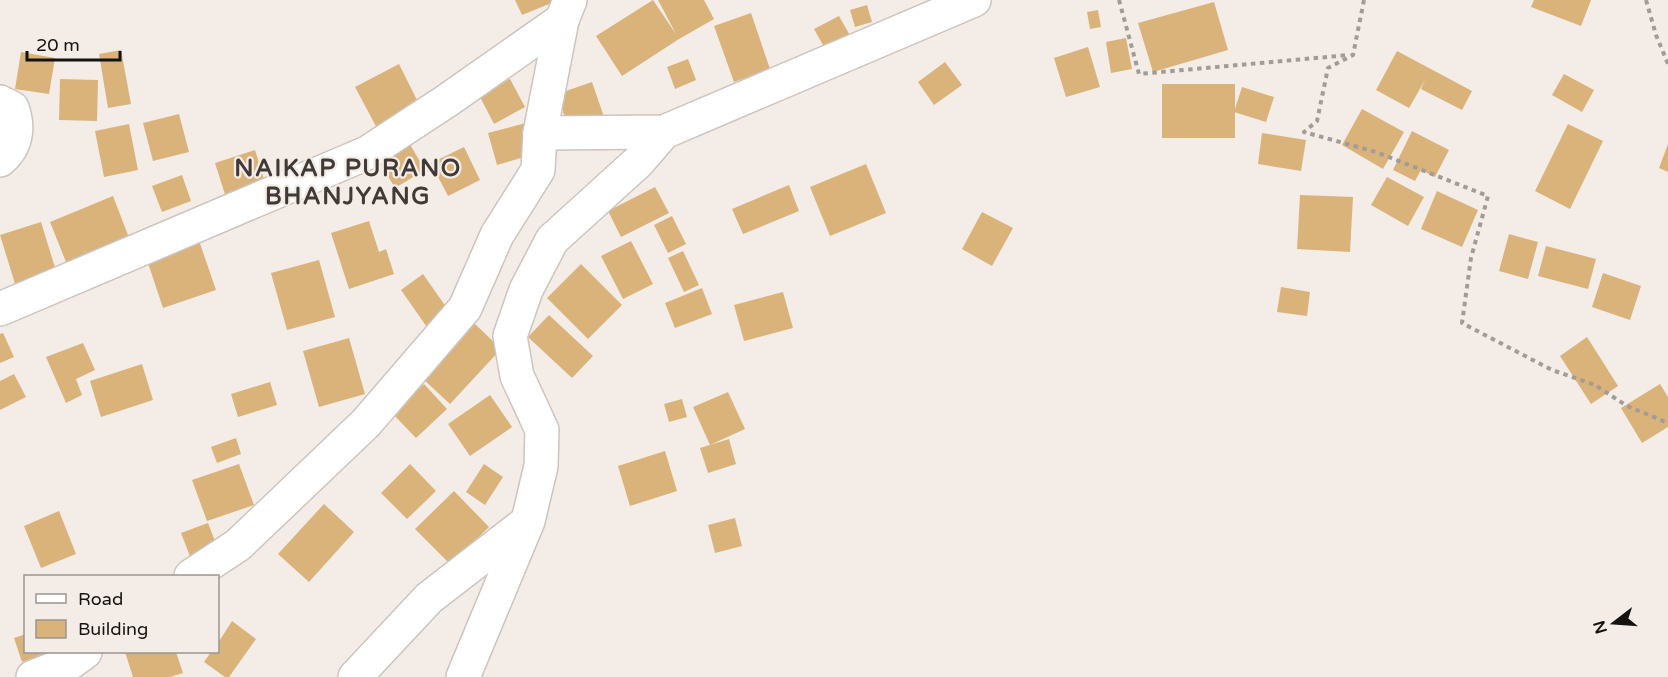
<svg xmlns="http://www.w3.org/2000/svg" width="1668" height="677" font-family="'Varela Round',sans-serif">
<rect width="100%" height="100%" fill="#f4ece7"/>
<g fill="#dab37a">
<path d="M515 0H559L522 15Z"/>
<path d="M653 0 676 34 658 0H704L714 19 679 39 622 76 596 36Z"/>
<path d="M1534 0H1591L1581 26 1531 7Z"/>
<path d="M1214 2 1228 50 1153 72 1138 23Z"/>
<path d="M867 5 872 22 855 27 850 10Z"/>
<path d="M1098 10 1101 27 1090 29 1087 12Z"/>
<path d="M751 13 770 69 734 82 714 26Z"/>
<path d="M839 16 852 39 827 52 814 29Z"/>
<path d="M1126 38 1132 69 1111 73 1106 42Z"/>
<path d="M1088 47 1100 87 1066 97 1054 58Z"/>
<path d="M121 50 131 104 108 108 99 54Z"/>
<path d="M1397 51 1472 91 1462 110 1421 89 1425 80 1409 108 1376 90Z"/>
<path d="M21 52 55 58 49 94 15 89Z"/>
<path d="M688 59 696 80 675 89 667 67Z"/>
<path d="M945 62 962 85 934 105 918 82Z"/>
<path d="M399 64 421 108 378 130 355 87Z"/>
<path d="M1564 74 1594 90 1582 112 1552 95Z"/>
<path d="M60 79 98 80 97 121 59 120Z"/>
<path d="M510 79 525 107 494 124 479 95Z"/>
<path d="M592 82 604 117 569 129 557 94Z"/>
<rect x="1162" y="84" width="73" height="54"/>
<path d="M1242 87 1274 97 1266 122 1234 112Z"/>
<path d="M1362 109 1404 132 1383 169 1342 145Z"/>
<path d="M179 114 189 152 153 161 143 123Z"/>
<path d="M526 123 535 154 497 165 488 133Z"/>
<path d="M129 124 138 170 104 177 95 131Z"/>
<path d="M1568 124 1603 141 1570 209 1535 191Z"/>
<path d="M1412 131 1449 150 1435 177 1421 170 1415 181 1393 170Z"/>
<path d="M1262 133 1306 140 1301 171 1258 164Z"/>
<path d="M408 141 425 170 395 188 378 159Z"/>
<path d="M1668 144V172L1659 168Z"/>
<path d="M464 147 480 180 448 196 431 163Z"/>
<path d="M255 150 268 192 228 204 215 163Z"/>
<path d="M866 164 886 213 830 236 810 187Z"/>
<path d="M182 175 191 201 162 212 152 186Z"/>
<path d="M1387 177 1424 197 1408 226 1371 205Z"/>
<path d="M789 185 799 211 743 234 732 209Z"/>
<path d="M655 187 669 213 621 237 608 211Z"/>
<path d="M1437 191 1478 210 1462 247 1421 229Z"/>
<path d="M1300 195 1353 197 1350 252 1297 249Z"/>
<path d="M113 196 131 243 68 267 50 222Z"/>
<path d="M982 212 1013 228 992 266 962 249Z"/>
<path d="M672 216 686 244 668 253 654 225Z"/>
<path d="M369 221 379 252 386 249 394 274 349 289 331 233Z"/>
<path d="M41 222 57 274 16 287 0 235Z"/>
<path d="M196 232 216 290 163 308 144 251Z"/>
<path d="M1509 234 1538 242 1528 279 1499 271Z"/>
<path d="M631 241 653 284 623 299 601 256Z"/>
<path d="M1546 246 1596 259 1588 289 1538 276Z"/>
<path d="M683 251 699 285 684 292 668 258Z"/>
<path d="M319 260 335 317 287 330 271 273Z"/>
<path d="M581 264 622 305 588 339 547 298Z"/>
<path d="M1603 273 1641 286 1630 320 1592 307Z"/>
<path d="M423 274 451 314 429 330 401 290Z"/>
<path d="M1281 287 1310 292 1307 316 1277 312Z"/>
<path d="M702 288 712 314 675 328 665 303Z"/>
<path d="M783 292 793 328 744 341 734 305Z"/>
<path d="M549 315 593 356 572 378 528 337Z"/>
<path d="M474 323 501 349 450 404 422 378Z"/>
<path d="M3 333 14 357 0 363V334Z"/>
<path d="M1587 337 1618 386 1591 404 1560 356Z"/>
<path d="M349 338 365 394 319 407 303 351Z"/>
<path d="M83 343 95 370 76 379 82 395 66 403 46 357Z"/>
<path d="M142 364 153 400 101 417 90 381Z"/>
<path d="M14 374 26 397 0 410V381Z"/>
<path d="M270 382 277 405 238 417 231 394Z"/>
<path d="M424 384 447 409 416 438 392 413Z"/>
<path d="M1660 384 1668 397V427L1642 443 1621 408Z"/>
<path d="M728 392 745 429 710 445 693 407Z"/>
<path d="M490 395 512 427 470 456 448 424Z"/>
<path d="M682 399 687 417 669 422 664 404Z"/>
<path d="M236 438 241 454 217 463 211 447Z"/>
<path d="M729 439 736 464 708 473 700 448Z"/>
<path d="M665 451 677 491 630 506 618 466Z"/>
<path d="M239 464 254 505 207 521 192 480Z"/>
<path d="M410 464 436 491 407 519 381 493Z"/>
<path d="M484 464 503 477 485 505 466 492Z"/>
<path d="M454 491 489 527 450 564 415 529Z"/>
<path d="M324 504 354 532 309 582 278 554Z"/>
<path d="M59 511 76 554 41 568 24 526Z"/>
<path d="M735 518 742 546 715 553 708 525Z"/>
<path d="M208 523 220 554 193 564 181 533Z"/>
<path d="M232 621 256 639 229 677H225L204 662 211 652H218V643Z"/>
<path d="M26 634V652H43L44 654 22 662 14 638Z"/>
<path d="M125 652H176L183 673 170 677H133Z"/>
</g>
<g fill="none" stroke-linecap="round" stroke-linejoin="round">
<g stroke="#ccc4bf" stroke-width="36">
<g id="minor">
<path d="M0 102 12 108C19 127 17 146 0 160"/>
<path d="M540 133 664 132 974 0"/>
<path d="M0 309 367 153 445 102 562 20"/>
<path d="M191 576 238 545 366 423 465 308 497 235 538 170 540 133 562 20 570 0"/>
<path d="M33 677 71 662 85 652"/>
<path d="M355 677 429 598 526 523"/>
<path d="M463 677 528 521 541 466 542 430 517 376 510 336 526 290 552 240 638 162 664 132"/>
</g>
</g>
<g stroke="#a29c99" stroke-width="4" stroke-dasharray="4.5 4.5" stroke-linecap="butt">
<path d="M1119 0 1139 74 1349 55"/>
<path d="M1364 0 1353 55 1328 68 1317 121 1304 132 1376 152 1488 196 1471 258 1462 323 1552 370 1595 385 1627 406 1668 423"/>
<path d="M1646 0 1656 35 1668 64"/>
</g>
<use href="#minor" stroke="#fff" stroke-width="33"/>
</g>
<g text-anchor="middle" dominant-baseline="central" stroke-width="4.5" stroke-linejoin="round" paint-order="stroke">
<g font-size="24" font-weight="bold" letter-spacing="1.5" fill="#403935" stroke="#f4ece7">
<text x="348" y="168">NAIKAP PURANO<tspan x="348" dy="28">BHANJYANG</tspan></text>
</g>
</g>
<rect x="24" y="575" width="195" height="78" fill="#f4ece7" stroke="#9b9591" stroke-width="1.5"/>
<rect x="36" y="594" width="30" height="9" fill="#ffffff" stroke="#9b9591" stroke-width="1.5"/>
<text x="78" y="605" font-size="18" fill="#151311">Road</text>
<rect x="36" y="620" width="30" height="18" fill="#dab37a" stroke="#9b9591" stroke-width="1.5"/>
<text x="78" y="635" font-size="18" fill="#151311">Building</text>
<g transform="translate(1614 623) rotate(253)" stroke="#f4ece7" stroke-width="4.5" paint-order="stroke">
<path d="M0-4.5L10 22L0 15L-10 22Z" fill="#151311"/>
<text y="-9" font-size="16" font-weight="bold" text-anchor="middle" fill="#151311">N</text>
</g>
<path d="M27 51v9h93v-9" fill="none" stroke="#151311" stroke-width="3"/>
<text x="36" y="51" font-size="18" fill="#151311" stroke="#f4ece7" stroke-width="4.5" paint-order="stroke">20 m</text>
</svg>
